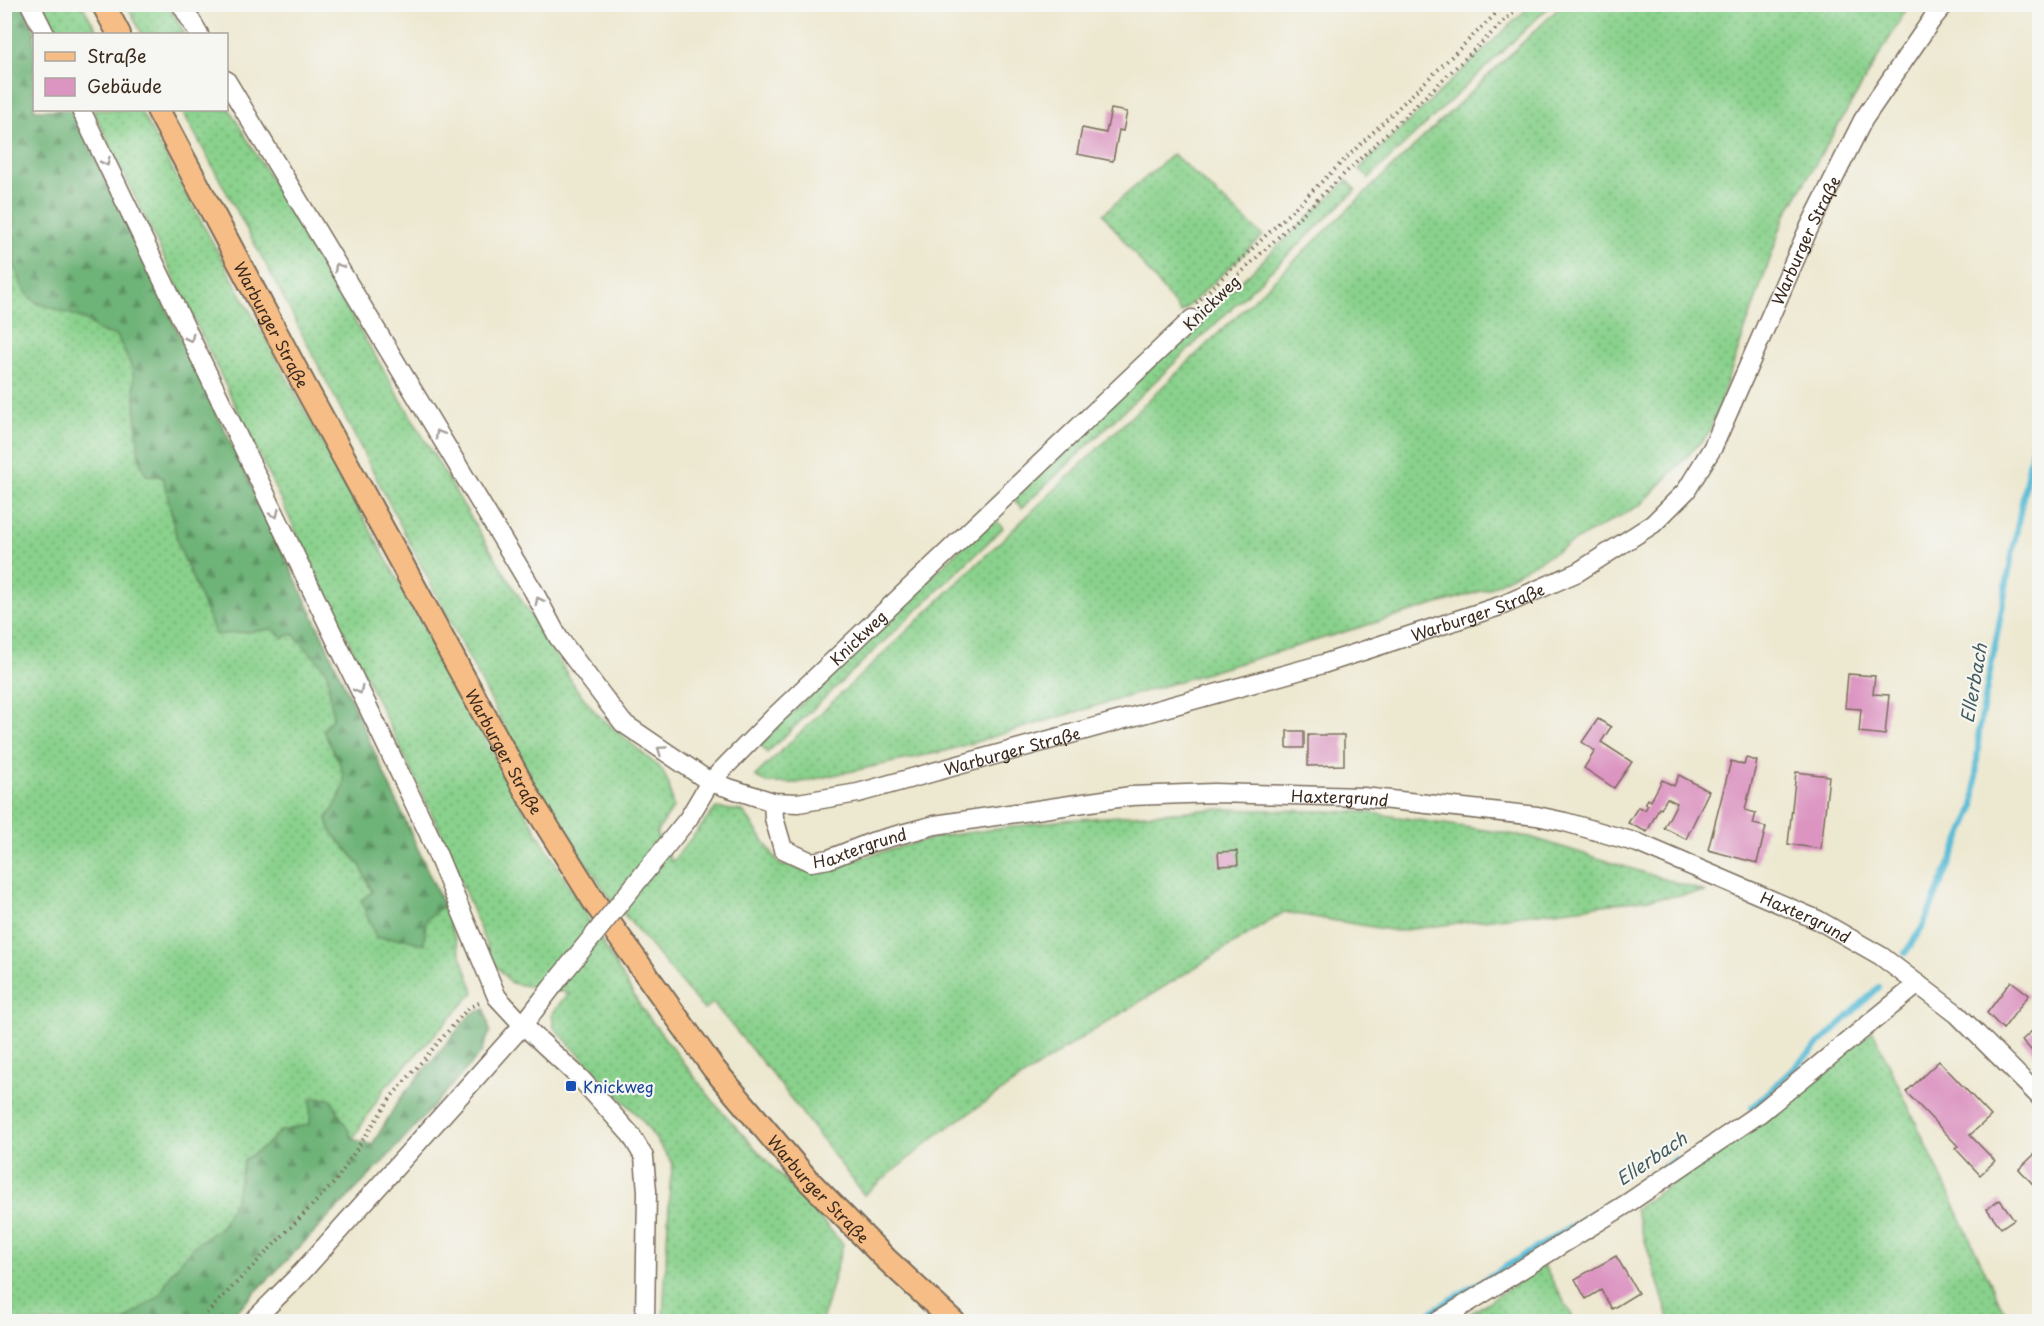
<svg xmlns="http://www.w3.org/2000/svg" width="2044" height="1326" font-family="'Playpen Sans',sans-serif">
<defs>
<pattern id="grass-dots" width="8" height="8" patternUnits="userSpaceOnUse" patternTransform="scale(1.5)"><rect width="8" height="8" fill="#89d18c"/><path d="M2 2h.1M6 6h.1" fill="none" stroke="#71aa72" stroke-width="1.8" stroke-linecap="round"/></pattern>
<pattern id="forest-firs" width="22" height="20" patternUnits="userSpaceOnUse" patternTransform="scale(1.5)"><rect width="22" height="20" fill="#6eb378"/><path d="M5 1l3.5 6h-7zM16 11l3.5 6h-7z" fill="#5c9262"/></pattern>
</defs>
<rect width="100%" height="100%" fill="#f6f6f2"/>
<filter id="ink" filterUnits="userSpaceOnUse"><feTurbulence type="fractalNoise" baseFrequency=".0167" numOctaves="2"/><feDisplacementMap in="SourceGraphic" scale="12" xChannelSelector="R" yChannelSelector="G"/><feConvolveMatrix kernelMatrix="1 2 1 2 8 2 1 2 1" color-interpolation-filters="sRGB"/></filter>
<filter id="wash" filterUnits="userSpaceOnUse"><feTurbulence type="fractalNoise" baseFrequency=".008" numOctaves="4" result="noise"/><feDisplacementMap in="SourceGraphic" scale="24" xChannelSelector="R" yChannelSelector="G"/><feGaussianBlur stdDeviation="1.35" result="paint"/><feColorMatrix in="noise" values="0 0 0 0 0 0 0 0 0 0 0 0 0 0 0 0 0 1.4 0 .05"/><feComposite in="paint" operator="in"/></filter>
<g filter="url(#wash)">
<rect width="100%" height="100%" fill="#ede8d0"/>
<g fill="url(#grass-dots)" stroke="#627e55" stroke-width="1.5">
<path d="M4 5 34 34V110H72L316 622 443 905 474 992 384 1089 330 1176 186 1321 5 1322Z"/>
<path d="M42 5H82L99 34H57Z"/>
<path d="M127 5H168L185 34H142Z"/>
<path d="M1531 5H1551L1369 178 1359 169Z"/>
<path d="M1562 5H1909L1785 216 1709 433 1642 504 1488 589 945 751 797 783H767L755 776Z"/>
<path d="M227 105 475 525 575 687 596 713 662 770 669 784 673 808 656 833 672 862 716 808 743 811 780 865 811 871 942 836 1065 820 1216 809 1365 812 1530 837 1706 892 1396 931 1284 912 1072 1044 941 1132 864 1195 773 1075 713 1003 704 1010 608 895 538 792 278 287 182 110H226Z"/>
<path d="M93 110H140L521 805 640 1006 716 1105 843 1244 822 1321H663L670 1184 673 1164 643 1121 554 1028 552 1014 567 994 570 996 568 993 511 983 493 962 445 841Z"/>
<path d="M1173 154 1263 236 1181 313 1103 214Z"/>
<path d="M1347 180 1356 190 1022 508 1013 499Z"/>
<path d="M993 517 1003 528 767 753 760 744Z"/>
<path d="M1873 1031 2001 1305 2013 1321H1670L1635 1209 1765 1120Z"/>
<path d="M1544 1266 1575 1321 1457 1322Z"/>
</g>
<g fill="url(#forest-firs)" stroke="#546e4b" stroke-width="1.5">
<path d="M5 5H22L36 34H34V110H72L316 622 443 905 426 920 424 945 406 939 376 938 361 900 372 892 360 865 330 830 327 818C357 777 341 770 323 730L333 717 327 671 293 634 283 638 273 629 216 635 178 544 163 477 146 475 139 460 133 370 117 336 97 330 89 322 79 317 37 303 26 294 14 265V221L5 201Z"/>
<path d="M485 1009 490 1032 481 1053 381 1164 227 1321H124L160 1295 171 1273 194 1246 221 1227 235 1200 244 1160 265 1146 279 1132 310 1124 311 1098 331 1099 353 1139 372 1145 399 1100 471 1014Z"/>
</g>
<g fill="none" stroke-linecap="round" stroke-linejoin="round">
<g stroke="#58bbd6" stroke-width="6">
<path d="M1905 953 1922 928 1974 807 1979 730 2040 407"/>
<path d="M1752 1108 1879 987"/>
<path d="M1414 1322 1624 1195 1676 1159"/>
</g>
</g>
<g id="blocks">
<g fill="#dc94c1">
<path d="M1111 109 1127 112 1123 131 1119 130 1113 161 1077 154 1082 128 1106 133Z"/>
<path d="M1848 674 1875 676 1873 694 1889 695 1885 735 1859 732 1861 709 1845 708Z"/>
<path d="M1598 719 1611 727 1601 742 1632 762 1614 788 1584 768 1595 751 1582 742Z"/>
<rect x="1287" y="731" width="17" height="17"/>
<path d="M1308 735H1344V765L1308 766Z"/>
<path d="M1746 758 1757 761 1745 810 1756 813 1753 824 1766 827 1757 863 1708 850 1731 761 1744 765Z"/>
<path d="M1796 772 1829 776 1821 849 1788 844Z"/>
<path d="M1679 775 1709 791 1686 839 1664 828 1677 803 1667 798 1661 809 1659 808 1647 832 1628 823 1638 807 1645 810 1648 805 1645 804 1648 799 1651 801 1662 780 1674 786Z"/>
<path d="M1237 851 1238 865 1219 866 1218 852Z"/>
<path d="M2011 981 2029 995 2003 1029 1987 1013Z"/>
<path d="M2040 1024V1060L2022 1040Z"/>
<path d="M1939 1061 1991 1116 1970 1135 1995 1161 1980 1175 1955 1148 1958 1146 1906 1092Z"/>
<path d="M2037 1152 2040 1154V1192L2019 1169Z"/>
<path d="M2000 1200 2014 1219 2001 1228 1987 1209Z"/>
<path d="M1616 1256 1638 1293 1612 1309 1601 1290 1586 1299 1575 1279Z"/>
</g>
</g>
</g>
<g filter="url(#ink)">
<use href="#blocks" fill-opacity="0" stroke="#796c5c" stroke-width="1.5"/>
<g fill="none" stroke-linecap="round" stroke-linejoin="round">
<g stroke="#796c5c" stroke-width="21">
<g id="minor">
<path d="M30 4 45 34"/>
<path d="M181 4 199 34"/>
<path id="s1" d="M226 80 534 592 558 637 623 723 710 782 773 802 798 803 858 793 1323 664 1503 605 1578 572 1653 524 1686 491 1713 447 1808 230 1863 120 1933 18 1945 4"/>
<path d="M81 110 428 832 497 997 523 1025 581 1079 631 1135 644 1157 647 1191 645 1322"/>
<path id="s2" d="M773 802 774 818 783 849 811 862 829 859 872 842 935 825 1131 796 1214 793 1363 797 1537 816 1565 822 1638 843 1818 920 1881 956 1957 1014 2040 1097"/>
<path id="s3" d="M688 819 710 782 774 717 1192 319"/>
<path d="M252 1322 302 1272 523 1025 559 978"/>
<path d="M1437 1322 1628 1203 1760 1113 1918 984"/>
</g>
</g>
<g stroke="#796c5c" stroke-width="26">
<g id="major">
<path d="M103 4 119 34"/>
<path id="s4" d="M158 110 294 366 529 797 595 903 714 1069 807 1179 886 1259 954 1322"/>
</g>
</g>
<g stroke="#796c5c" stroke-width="4" stroke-dasharray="1.5 4.5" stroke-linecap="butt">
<path d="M1196 303 1506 4"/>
<path d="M1204 308 1522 4"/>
<path d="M4 912H5"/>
<path d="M198 1322 335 1182 392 1096 469 1007 482 1002"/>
</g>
<use href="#minor" stroke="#fff" stroke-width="18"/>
<use href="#major" stroke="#f6be86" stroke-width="22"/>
<g stroke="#796c5c" stroke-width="21" stroke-linecap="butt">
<path id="minor-bridge" d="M559 978 688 819"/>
</g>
<use href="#minor-bridge" stroke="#fff" stroke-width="18"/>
</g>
<defs><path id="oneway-chevron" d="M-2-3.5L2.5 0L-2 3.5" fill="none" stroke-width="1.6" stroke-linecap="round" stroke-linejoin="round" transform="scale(1.5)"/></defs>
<g stroke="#a79f9a">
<use href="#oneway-chevron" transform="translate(106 162) rotate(64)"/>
<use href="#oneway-chevron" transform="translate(338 267) rotate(-121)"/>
<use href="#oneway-chevron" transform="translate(190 338) rotate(64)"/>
<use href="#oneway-chevron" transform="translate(439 434) rotate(-121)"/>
<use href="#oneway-chevron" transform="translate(275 514) rotate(64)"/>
<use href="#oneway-chevron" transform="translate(539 601) rotate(-117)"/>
<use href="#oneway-chevron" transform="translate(359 690) rotate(64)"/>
<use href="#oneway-chevron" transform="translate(661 750) rotate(-146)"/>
</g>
</g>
<rect fill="#1a4fb4" stroke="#f6f6f2" stroke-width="2" x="565" y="1080" width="12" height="12" rx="3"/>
<g text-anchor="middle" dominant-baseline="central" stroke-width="4.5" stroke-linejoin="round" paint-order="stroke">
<g font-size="16" fill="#3b2a1e" stroke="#f6f6f2">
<text stroke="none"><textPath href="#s1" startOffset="2181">Warburger Straße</textPath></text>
<text transform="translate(1211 302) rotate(-44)">Knickweg</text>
<text stroke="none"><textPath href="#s4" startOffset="243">Warburger Straße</textPath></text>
<text stroke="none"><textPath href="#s1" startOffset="1659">Warburger Straße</textPath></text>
<text stroke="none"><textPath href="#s3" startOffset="250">Knickweg</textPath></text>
<text stroke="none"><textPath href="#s1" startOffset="1173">Warburger Straße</textPath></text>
<text stroke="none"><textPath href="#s4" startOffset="729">Warburger Straße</textPath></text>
<text stroke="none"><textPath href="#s2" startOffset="616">Haxtergrund</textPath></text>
<text stroke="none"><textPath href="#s2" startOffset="130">Haxtergrund</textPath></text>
<text stroke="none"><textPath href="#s2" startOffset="1102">Haxtergrund</textPath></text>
<text stroke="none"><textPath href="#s4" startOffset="1269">Warburger Straße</textPath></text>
</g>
<g font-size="16" fill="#164399" stroke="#f6f6f2" text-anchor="start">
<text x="583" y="1086">Knickweg</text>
</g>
<g font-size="18" font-style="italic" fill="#455d5e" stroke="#f6f6f2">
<text transform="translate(1973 683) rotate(-80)">Ellerbach</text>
<text transform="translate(1651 1158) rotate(-34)">Ellerbach</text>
</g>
</g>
<rect width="2044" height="1326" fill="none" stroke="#f6f6f2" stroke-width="24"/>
<rect x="33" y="33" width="195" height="78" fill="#f6f6f2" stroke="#aba49d" stroke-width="1.5"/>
<rect x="45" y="52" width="30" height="9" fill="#f6be86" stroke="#aba49d" stroke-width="1.5"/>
<text x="87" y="63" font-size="18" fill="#3b2a1e">Straße</text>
<rect x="45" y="78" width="30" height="18" fill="#dc94c1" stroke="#aba49d" stroke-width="1.5"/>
<text x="87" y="93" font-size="18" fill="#3b2a1e">Gebäude</text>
</svg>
